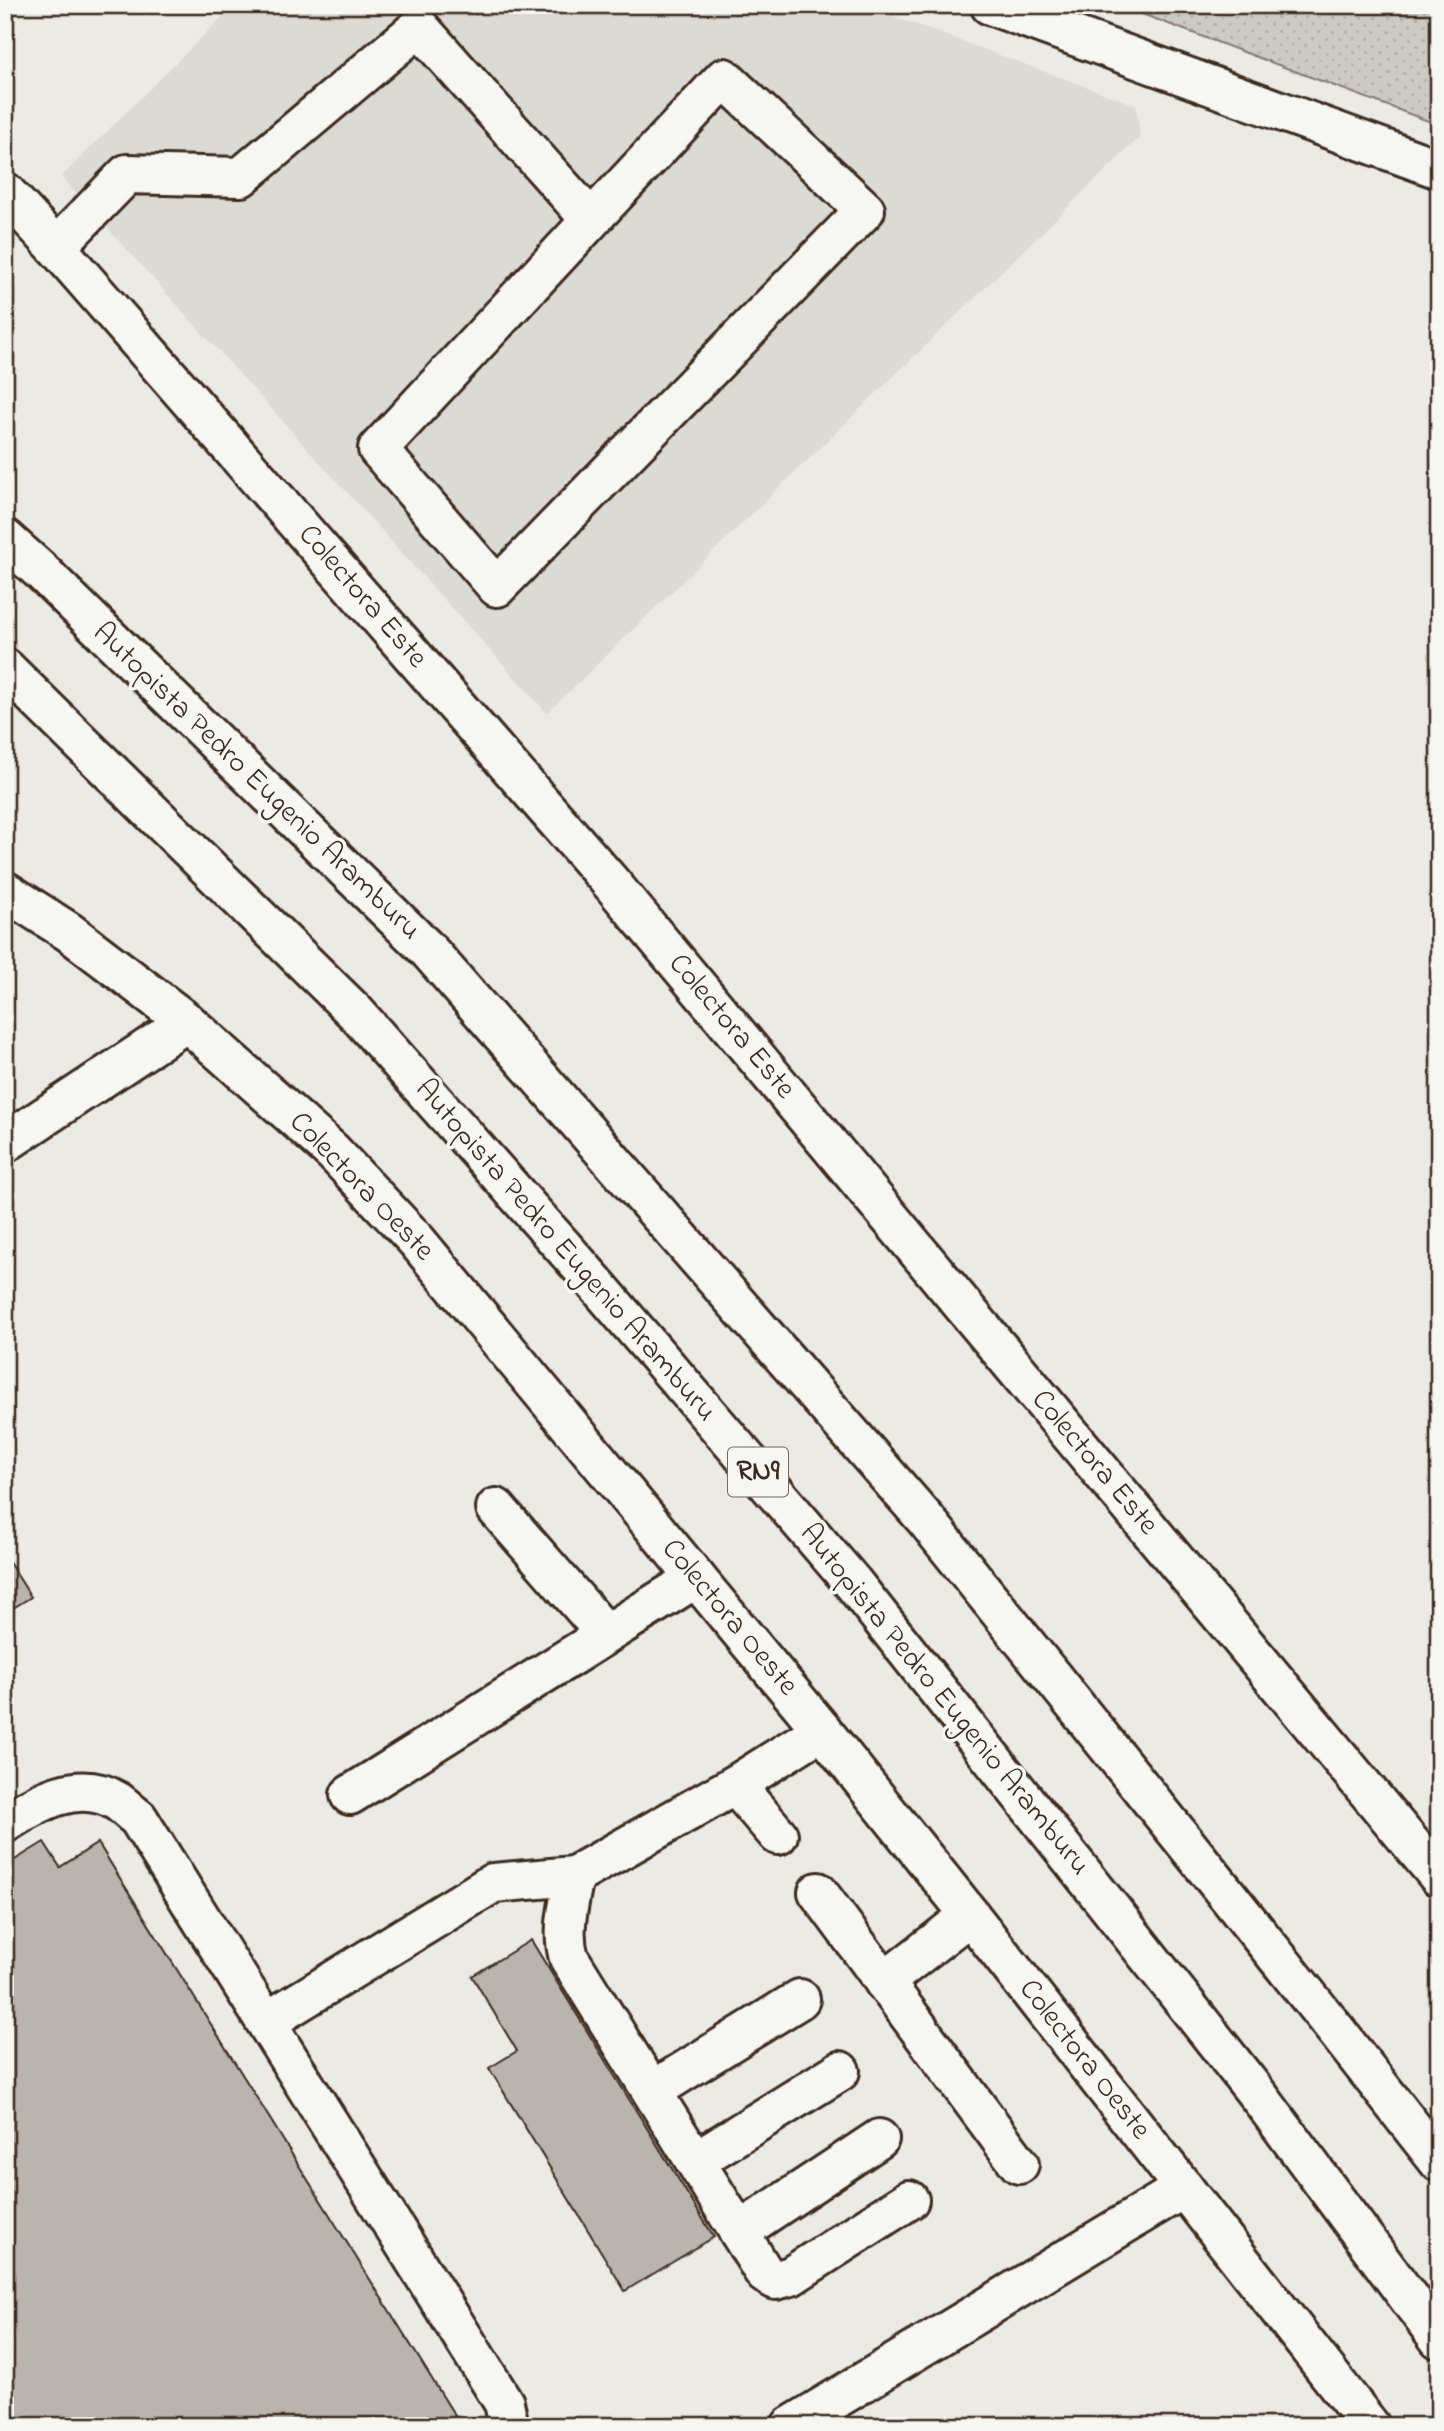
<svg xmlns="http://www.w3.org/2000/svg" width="1444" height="2431" font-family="'Indie Flower',sans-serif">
<defs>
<pattern id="grass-dots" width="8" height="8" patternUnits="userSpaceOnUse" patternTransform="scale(1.75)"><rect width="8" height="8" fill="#cdcac4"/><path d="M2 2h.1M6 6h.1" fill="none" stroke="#b1aea8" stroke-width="1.8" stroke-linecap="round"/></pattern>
</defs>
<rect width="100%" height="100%" fill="#ebeae5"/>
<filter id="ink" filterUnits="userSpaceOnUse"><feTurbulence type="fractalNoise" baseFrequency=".0143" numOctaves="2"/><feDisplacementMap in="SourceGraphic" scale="14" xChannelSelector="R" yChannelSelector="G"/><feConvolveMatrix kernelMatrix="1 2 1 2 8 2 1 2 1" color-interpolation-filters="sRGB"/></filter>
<g filter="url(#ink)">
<path fill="#dcdad4" d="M234 5H862L1136 105 1140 137 547 713 61 177Z"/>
<path fill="url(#grass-dots)" stroke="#847a71" stroke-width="2" d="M1118 5H1439V125Z"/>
<g fill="#bab4ae" stroke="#3b2a1e" stroke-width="2">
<path d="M466 5H485L476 14Z"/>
<path d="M5 1556 31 1597 5 1613Z"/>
<path d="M44 1842 60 1867 98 1843 460 2424 457 2426H5V1866Z"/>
<path d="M531 1940 714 2237 625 2291 489 2068 517 2051 472 1976Z"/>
</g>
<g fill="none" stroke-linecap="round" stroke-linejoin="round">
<g stroke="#3b2a1e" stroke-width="44">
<g id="minor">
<path d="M990 5 1439 169"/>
<path d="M5 192 56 247 612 884 1439 1877"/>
<path d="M56 247 127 174 241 177 419 27 591 220 378 449 497 587 865 210 724 78 591 220"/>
<path d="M5 891 69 932 187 1022 333 1152 416 1240 822 1730 970 1915 1370 2426"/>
<path d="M5 1143 187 1022"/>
<path d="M496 1508 606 1634"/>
<path d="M735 1785 778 1835"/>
<path d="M350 1795 696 1578"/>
<path d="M5 1823C38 1802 78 1778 117 1801 124 1806 131 1813 138 1818L504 2403 509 2426"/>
<path d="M574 1876C569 1904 561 1931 569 1958L765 2274 776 2280 791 2276 909 2200"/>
<path d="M818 1892 1019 2164"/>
<path d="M884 1982 970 1915"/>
<path d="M266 2022 493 1883 574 1876 735 1785 822 1730"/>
<path d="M652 2091 800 1999"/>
<path d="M695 2161 840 2071"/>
<path d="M739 2232 879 2139"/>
<path d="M791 2426 1184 2188"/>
</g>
</g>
<g stroke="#3b2a1e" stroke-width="44">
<g id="highway">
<path d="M5 539 42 572 428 950 927 1521 1338 2033 1439 2162"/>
<path d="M5 668 356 1013 596 1284 853 1583 1261 2099 1439 2339"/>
</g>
</g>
<use href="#minor" stroke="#f6f6f2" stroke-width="38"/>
<use href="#highway" stroke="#f6f6f2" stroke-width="38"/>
</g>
</g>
<g text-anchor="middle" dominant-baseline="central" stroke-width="7" stroke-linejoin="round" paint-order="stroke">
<rect fill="#f6f6f2" stroke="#73675e" stroke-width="2" x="728" y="1447.5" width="60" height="49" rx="5"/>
<g font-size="28" font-weight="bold" fill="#3b2a1e">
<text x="758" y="1472">RN9</text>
</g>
<g font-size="30" fill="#3b2a1e" stroke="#f6f6f2">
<text transform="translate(362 597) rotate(49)">Colectora Este</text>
<text transform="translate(256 782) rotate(44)">Autopista Pedro Eugenio Aramburu</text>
<text transform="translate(731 1027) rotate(50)">Colectora Este</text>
<text transform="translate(361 1187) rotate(46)">Colectora Oeste</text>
<text transform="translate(565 1251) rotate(49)">Autopista Pedro Eugenio Aramburu</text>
<text transform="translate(1094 1463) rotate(50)">Colectora Este</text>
<text transform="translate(729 1618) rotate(50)">Colectora Oeste</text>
<text transform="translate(944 1700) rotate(51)">Autopista Pedro Eugenio Aramburu</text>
<text transform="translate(1084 2060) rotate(52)">Colectora Oeste</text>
</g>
</g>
<rect width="1444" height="2431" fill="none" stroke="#f6f6f2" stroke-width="28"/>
<rect x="14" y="14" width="1416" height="2403" fill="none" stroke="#3b2a1e" stroke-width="2.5" filter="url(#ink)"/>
</svg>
